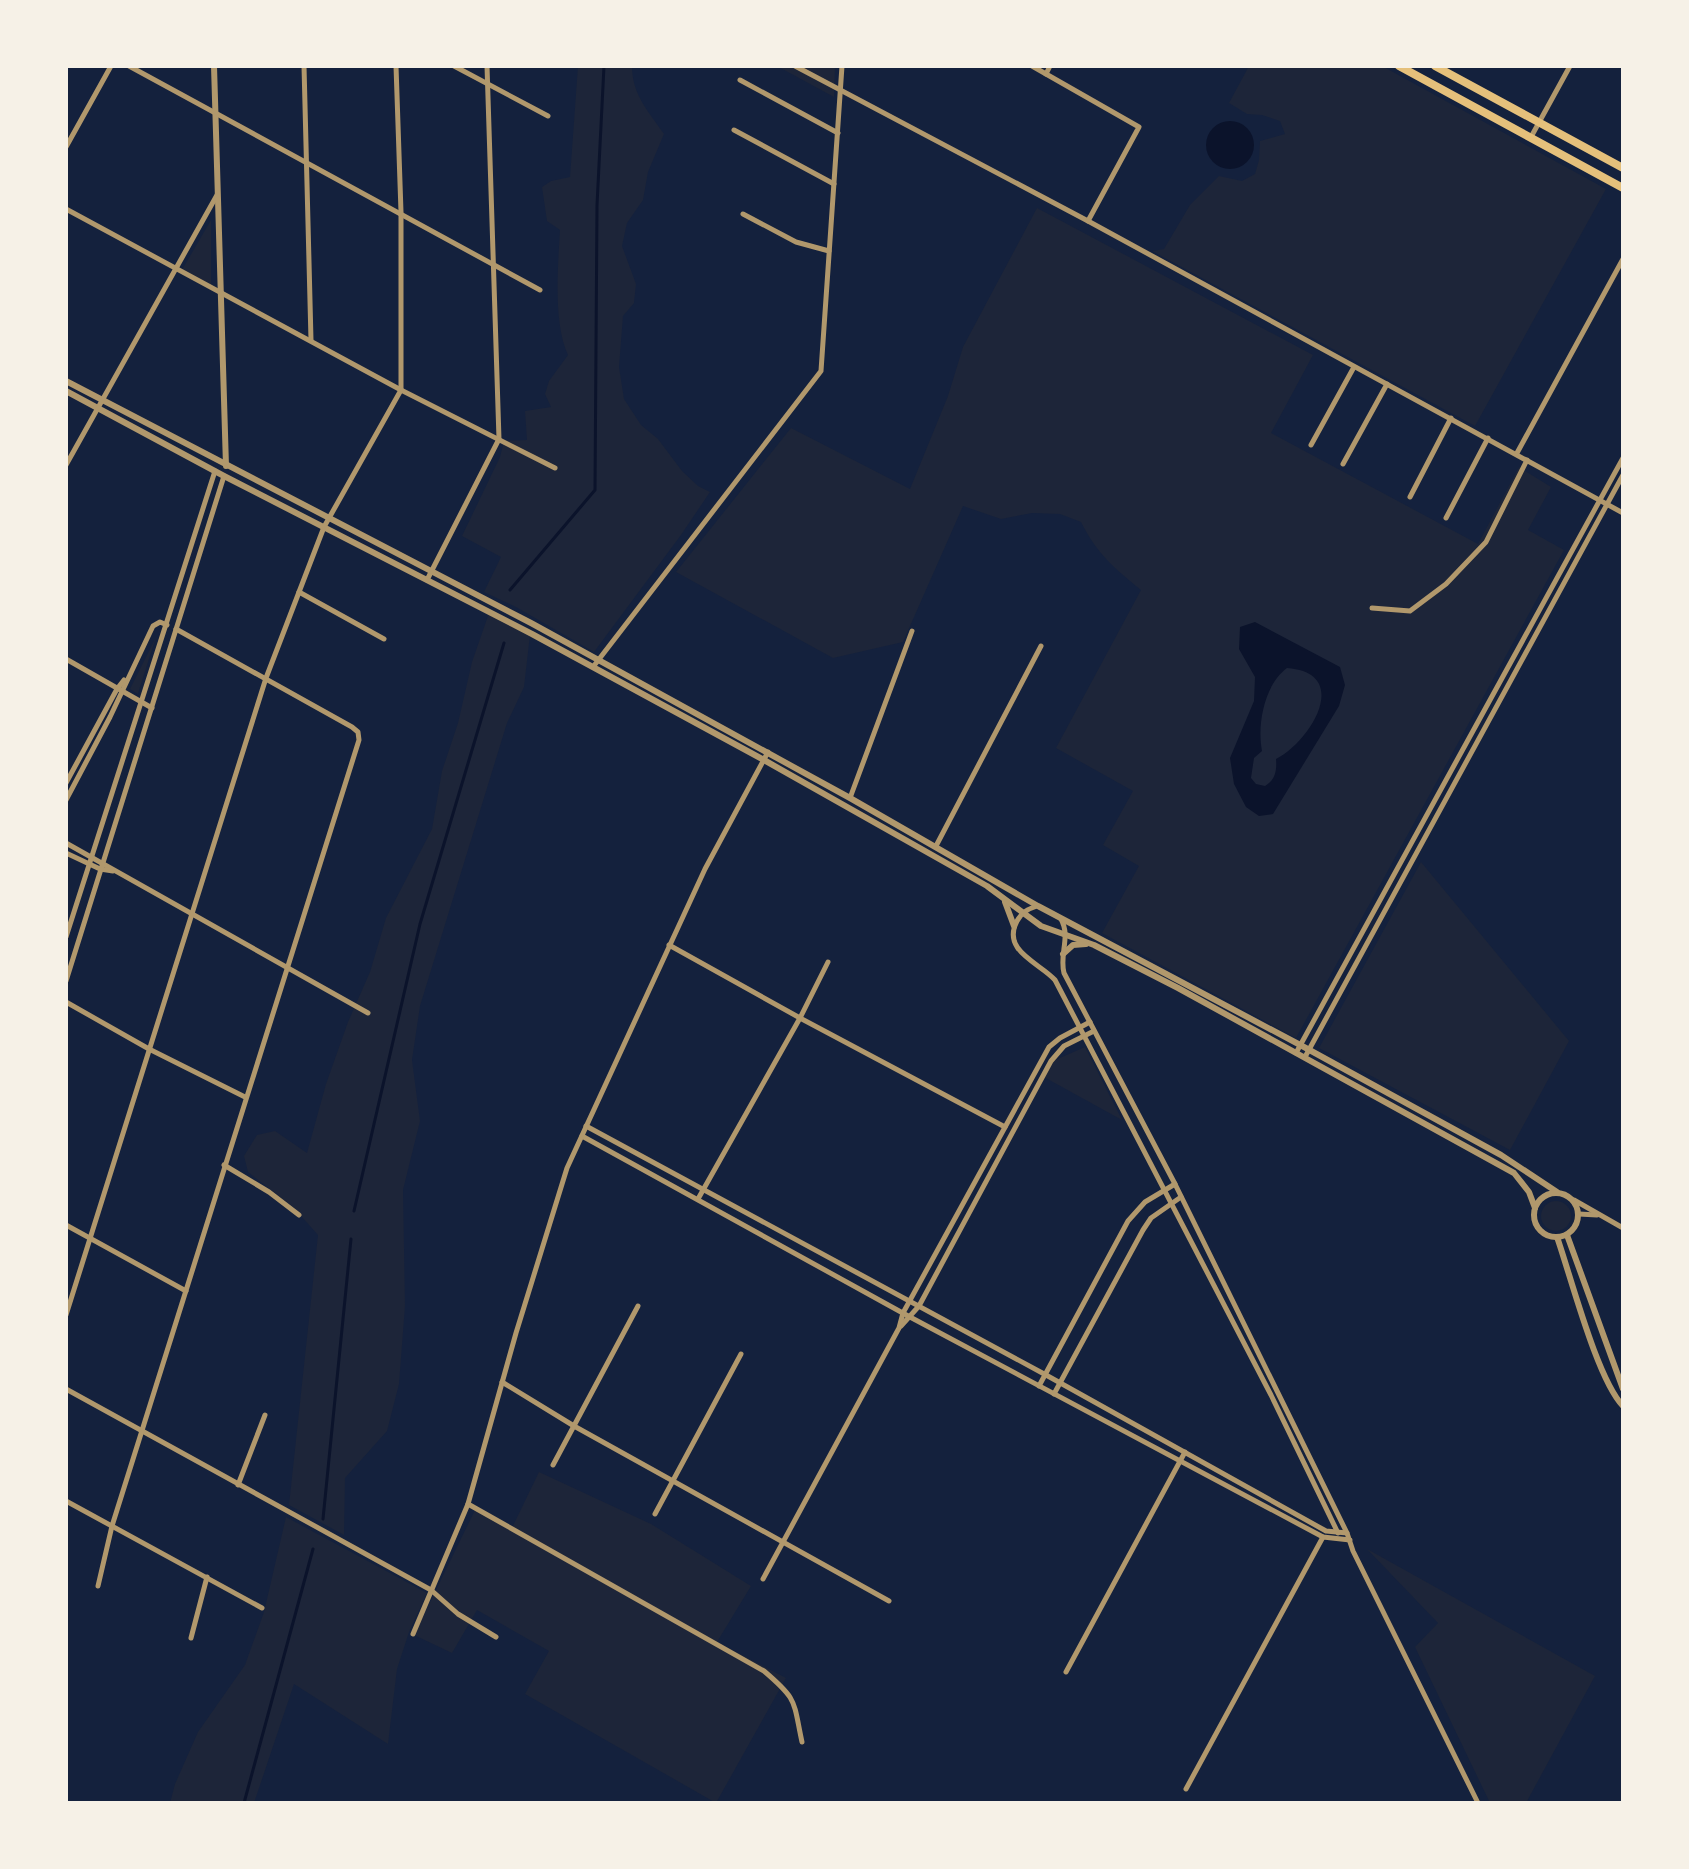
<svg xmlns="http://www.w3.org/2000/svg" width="1689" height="1869" font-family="Jost,sans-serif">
<rect width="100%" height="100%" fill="#14213d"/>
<g fill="#1d2539">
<path d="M578 66H632C632 95 649 112 664 134L648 172 643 200 627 223 622 246 636 284 634 303 623 316 619 367 624 399 641 425 658 439 682 471 698 486 710 492 681 535 594 652 516 607 484 592 501 557 462 536 500 457 504 441 527 440 525 411 551 407 545 394 549 381 568 355C553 324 558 265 560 230L547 221 542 187 551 181 570 177Z"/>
<path d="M777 66H835L834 97Z"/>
<path d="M1249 66H1382L1606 189 1475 426 1152 251 1164 249 1190 205 1219 176 1242 181 1255 174 1259 160 1260 141 1285 134 1280 121 1262 115 1247 114 1229 103Z"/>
<path d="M1037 208 1313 355 1271 433 1478 544 1519 467 1551 487 1528 530 1564 550 1296 1038 1102 933 1139 866 1103 845 1133 791 1056 748 1141 590C1114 568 1097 554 1081 522L1060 514 1032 513 1001 519 963 506 903 642 833 658 676 572 791 428 910 489 948 396 963 347Z"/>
<path d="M211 220V287L182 270Z"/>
<path d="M489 613 530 635 524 687 507 723 420 1006 412 1060 420 1121 403 1190 405 1306 399 1384 387 1431 345 1478 344 1535 289 1505 318 1235 293 1207 248 1172 244 1156 257 1135 275 1131 307 1153 326 1084 348 1022 370 972 386 918 432 829 442 771 458 723 472 662Z"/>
<path d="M156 637 140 687 138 694 130 689Z"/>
<path d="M1421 862 1569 1041 1510 1150 1319 1048Z"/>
<path d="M1085 1047 1122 1120 1044 1077 1053 1061Z"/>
<circle cx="1556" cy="1216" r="15"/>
<path d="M539 1472 651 1524 751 1586 717 1642 786 1678 716 1803 525 1694 549 1651 477 1610 452 1653 414 1635 475 1510 511 1530Z"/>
<path d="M286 1517 427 1593 409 1632 397 1669 388 1744 294 1684 254 1803H170L175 1784 198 1732 245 1665 264 1612Z"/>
<path d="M1367 1549 1595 1676 1526 1803H1490L1415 1647 1438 1623Z"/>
</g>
<g fill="#0b132b" fill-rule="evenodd">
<circle cx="1230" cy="145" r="24"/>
<path d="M1255 622 1340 667 1345 685 1339 706 1273 814 1259 816 1246 807 1234 784 1230 758 1254 701 1255 677 1239 649 1240 627ZM1287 668C1353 673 1310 742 1276 759 1277 771 1275 780 1265 786L1256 784 1251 778 1254 758 1262 751C1257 725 1264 685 1287 668Z"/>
</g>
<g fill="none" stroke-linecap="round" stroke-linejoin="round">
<g stroke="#0b132b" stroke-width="3">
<path d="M510 590 595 490 597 205 604 66"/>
<path d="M354 1211 420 924 504 643"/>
<path d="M323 1519 351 1239"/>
<path d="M244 1803 313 1549"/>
</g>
<g stroke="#b1986c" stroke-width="5">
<path d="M129 66 540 290"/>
<path d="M304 66 311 340"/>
<path d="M454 66 548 116"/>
<path d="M795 66 1088 221 1623 513"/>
<path d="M1032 66 1139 127 1088 221"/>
<path d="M1046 74 1050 66"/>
<path d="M740 80 838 133"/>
<path d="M734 130 834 184"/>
<path d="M1531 137 1570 66"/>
<path d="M66 147 111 66"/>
<path d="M66 209 401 390 555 468"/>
<path d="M743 214 796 242 829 251"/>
<path d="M1311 445 1354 367"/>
<path d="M1517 453 1623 259"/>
<path d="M1343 464 1387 384"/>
<path d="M66 465 217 195"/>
<path d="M1410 497 1451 418"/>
<path d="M1446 518 1488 438"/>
<path d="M427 580 499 439 487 66"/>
<path d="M299 592 384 639"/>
<path d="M1372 608 1410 611 1446 584 1486 542 1527 460"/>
<path d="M66 659 152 708"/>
<path d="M593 667 821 371 842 66"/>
<path d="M66 783 117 689 124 680"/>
<path d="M850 798 912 631"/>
<path d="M66 800 110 717 153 626 160 622 167 625"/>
<path d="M66 843 368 1013"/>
<path d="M936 846 1041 646"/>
<path d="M66 853 100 869 113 871"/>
<path d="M1037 906C1028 909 1022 912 1017 921 1001 951 1040 963 1055 980L1271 1395 1338 1533"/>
<path d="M1061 919C1071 937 1059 954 1064 973L1175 1184 1347 1533 1353 1551 1478 1803"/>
<path d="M66 937 215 471"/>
<path d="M669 945 800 1018 1005 1127"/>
<path d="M66 981 224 476"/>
<path d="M66 1002 149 1049 245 1097"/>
<path d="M1296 1053 1623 458"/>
<path d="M1305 1057 1623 475"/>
<path d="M586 1126 1046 1375 1326 1531 1347 1533"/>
<path d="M582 1136 910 1317 1323 1537 1350 1540"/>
<path d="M224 1165 269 1192 299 1215"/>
<path d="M698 1199 800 1018 828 962"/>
<path d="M1574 1200 1623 1228"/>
<path d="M1579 1214 1597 1215"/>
<path d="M66 1225 186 1291"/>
<path d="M66 1315 266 678 324 527 401 390V212L396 66"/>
<path d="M901 1326 919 1306 1051 1061 1064 1046 1094 1031"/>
<path d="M502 1382 574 1426 889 1601"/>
<path d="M1039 1386 1128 1221 1145 1202 1175 1184"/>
<path d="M66 1389 431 1590 458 1614 496 1637"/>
<path d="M1054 1394 1143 1230 1151 1218 1181 1197"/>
<path d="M553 1465 638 1306"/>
<path d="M238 1485 265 1415"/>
<path d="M66 1501 262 1608"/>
<path d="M468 1504 764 1671C798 1700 793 1700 802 1742"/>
<path d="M655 1514 741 1354"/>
<path d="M763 1579 899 1328 903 1313 1049 1047 1060 1038 1090 1022"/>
<path d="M98 1586 112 1526 359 740 358 732 352 727 176 629"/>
<path d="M413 1634 468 1504 516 1333 567 1168 705 869 768 752"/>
<path d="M191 1638 207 1577"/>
<path d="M1066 1672 1185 1452"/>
<path d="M1186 1789 1323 1537"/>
</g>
<g stroke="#b1986c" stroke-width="6">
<path d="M214 66 226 466"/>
<path d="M66 381 531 623 850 798 1038 906 1304 1047 1501 1155 1557 1192"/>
<path d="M66 391 224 476 532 634 764 760 987 886 1041 926 1094 945 1178 988 1514 1173 1529 1192 1535 1208"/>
<path d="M1005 902 1014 926"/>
<path d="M1063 954 1073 945 1086 944"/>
<circle cx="1556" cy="1215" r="22"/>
<path d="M1567 1235 1623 1389"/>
<path d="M1557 1237C1571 1277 1597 1379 1623 1406"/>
</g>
<g stroke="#e5c07b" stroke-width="8">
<path d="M1399 66 1623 188"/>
<path d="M1435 66 1623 168"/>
</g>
</g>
<rect width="1689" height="1869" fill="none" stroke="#f6f1e7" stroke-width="136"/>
</svg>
